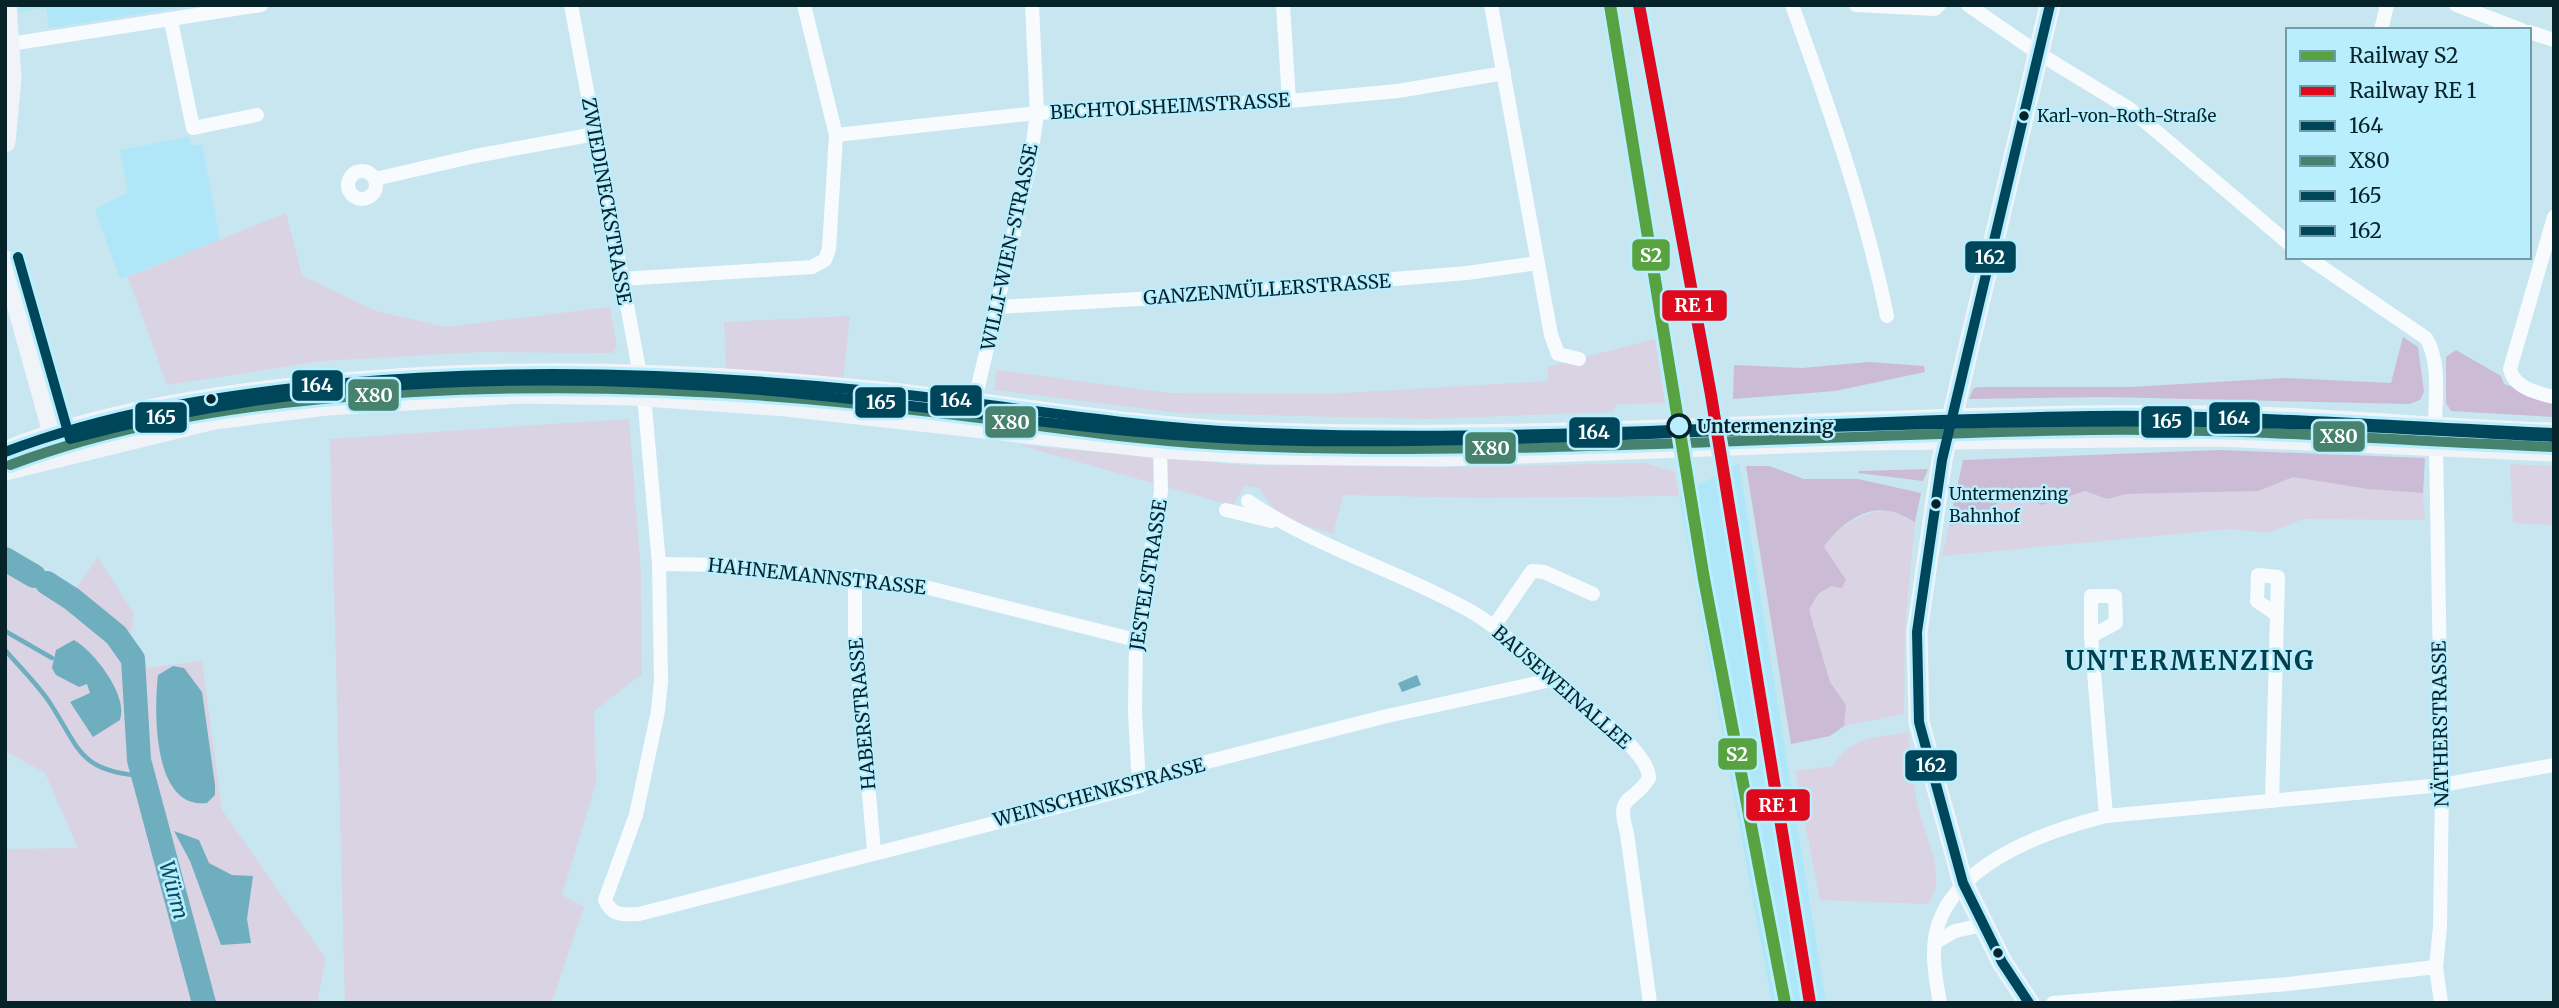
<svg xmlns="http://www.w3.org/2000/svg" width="2559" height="1008" font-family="Merriweather,serif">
<rect width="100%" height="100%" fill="#c8e6ef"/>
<g fill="#afe7f8">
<path d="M17 5H197L49 28 46 8 19 12Z"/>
<path d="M189 137 191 146 202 144 220 240 120 279 95 209 128 192 120 150Z"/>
<path d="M1739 463 1826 1003H1772L1679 496Z"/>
</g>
<g fill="#d9d3e4">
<path d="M286 213 302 276 376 311 446 327 610 307 617 347 612 353 481 352 321 361 167 385 128 277Z"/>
<path d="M850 316 843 379 726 371 724 322Z"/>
<path d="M1655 339 1665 403 1617 404 1612 412 1429 419 1180 413 994 390 997 370 1168 393 1328 394 1548 381V367Z"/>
<path d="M841 398 992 418 991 425 822 402Z"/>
<path d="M629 419 641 573 642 674 594 711 596 783 562 895 584 907 555 993 551 1003H345L330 439Z"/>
<path d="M1019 445 1242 465 1448 467 1645 463 1675 472 1679 496 1481 498 1343 495 1333 534 1280 517 1259 488 1244 486 1233 506Z"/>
<path d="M2510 464 2554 466V525L2513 523Z"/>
<path d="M2293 477 2368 489 2423 493 2425 520 2303 519 2268 533 2230 529 1942 556 1949 526 1983 521 1991 507 2014 492 2042 505 2086 491 2107 499 2126 494 2258 491Z"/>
<path d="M1888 510 1915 522 1905 625 1904 714 1844 726 1846 705 1830 682 1809 610 1818 594 1831 586 1834 565 1824 547C1840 523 1860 514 1888 510Z"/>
<path d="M5 555 72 594 98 557 134 614 129 642 148 668 202 661 222 810 326 959 317 1003H5V849L78 848 45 773 5 751Z"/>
<path d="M1908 732C1912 759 1913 789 1920 815 1928 844 1947 876 1928 904L1820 900 1795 771 1833 766C1853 735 1875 738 1908 732Z"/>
</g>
<g fill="#cbbbd4">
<path d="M2403 337 2418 347 2424 392 2420 400 2409 404 2105 397 1969 399 1973 389 1978 387H2129L2285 378 2391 383Z"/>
<path d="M2456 350 2501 376 2504 384 2554 401V417L2451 411 2446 403V357Z"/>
<path d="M1869 362 1924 366 1925 372 1835 391 1733 399 1734 365 1802 368Z"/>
<path d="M2220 450 2425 458 2423 493 2368 489 2293 477 2258 491 2126 494 2107 499 2085 491 2042 505 2014 492 1991 507 1983 521 1949 526 1963 460Z"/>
<path d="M1746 466H1769L1804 479H1858L1921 493 1915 522C1907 518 1897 512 1889 511 1863 506 1837 527 1824 547L1846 580 1842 588 1831 586 1818 594 1809 610 1830 682 1846 705 1844 726 1830 736 1791 744Z"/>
<path d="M1928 469 1923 481 1858 473 1859 471Z"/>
</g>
<g fill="#6eaebf">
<path d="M74 640C94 651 129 696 120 720L93 737 70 702 90 693 87 684 79 687 56 675 52 668 56 650Z"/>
<path d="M173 666 184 668 202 692 215 785V795L207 803C152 810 154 710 158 675Z"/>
<path d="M1417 675 1421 685 1402 692 1398 683Z"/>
<path d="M174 831 199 840 209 863 232 875 253 876 247 919 251 943 221 945 190 861Z"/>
</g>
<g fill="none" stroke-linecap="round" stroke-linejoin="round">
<g stroke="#6eaebf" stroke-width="4.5">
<path d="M5 631 52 658"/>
<path d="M5 650C19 666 36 683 48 700 80 748 77 771 143 776"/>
</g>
<g stroke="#6eaebf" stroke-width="24">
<path d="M5 559 34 576"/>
<path d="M47 583 72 599 116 635 133 659 139 760 204 1003"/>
</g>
<g stroke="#f7fbfd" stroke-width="14">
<path d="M571 5 644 396 659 564 661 681 658 711 636 815 605 900C612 916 623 915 639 914L1139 786 1171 771 1387 716 1551 680"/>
<path d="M1283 5 1289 101"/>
<path d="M1491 5 1551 335 1558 354 1579 359"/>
<path d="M1792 5C1829 107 1865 209 1887 316"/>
<path d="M1856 5 1935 9 1939 5"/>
<path d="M1968 5 2038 53 2130 109 2288 243"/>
<path d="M2456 5 2522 30"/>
<path d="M171 21 193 128 257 115"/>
<path d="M2381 30 2387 5"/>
<path d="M2529 32 2554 40"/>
<path d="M10 44 261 5"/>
<path d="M836 135 1037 113 1289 101 1398 91 1504 73"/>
<circle cx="362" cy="185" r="14"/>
<path d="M375 179 475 156 595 134"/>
<path d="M2554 217 2510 369C2514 388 2537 393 2554 397"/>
<path d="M2307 257 2426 338C2441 362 2435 400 2435 427"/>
<path d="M622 279 812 267 825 260 829 249 836 135 804 5"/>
<path d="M997 307 1174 297 1467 273 1537 263"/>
<path d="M974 404 1030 164 1037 113 1032 5"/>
<path d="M2436 445 2442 785 2440 927 2436 967 2441 1003"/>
<path d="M1248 501C1314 546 1393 569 1463 607 1498 625 1522 652 1550 678 1563 690 1581 701 1595 714 1611 727 1649 757 1649 778 1633 805 1615 792 1627 833L1650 1003"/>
<path d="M1226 510 1271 521"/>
<path d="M659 564 731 565 925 587 1136 640"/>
<path d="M855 576V634L874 851"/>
<path d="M1494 626 1532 571 1544 572 1593 594"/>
<path d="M2091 636V596H2115L2116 623 2091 636 2106 816"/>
<path d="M1139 786 1135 712 1136 640 1161 491 1160 448"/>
<path d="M2272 801 2278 577 2258 575 2257 601 2276 614"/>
<path d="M1936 942 1955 931 1983 925"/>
<path d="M1940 1003C1935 976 1929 944 1941 917 1966 859 2050 830 2106 816L2442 785 2554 765"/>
<path d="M2053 1003 2288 984 2436 967"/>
</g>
<g stroke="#f0f4f9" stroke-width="21">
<path d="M5 142 11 78 6 5"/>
<path d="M5 261 57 447"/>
<path d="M5 452C89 417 203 398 293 388 486 366 679 371 871 391 995 403 1117 426 1242 432 1568 446 1894 411 2220 416 2331 418 2442 430 2554 433"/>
<path d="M5 470 214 419 327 405 520 393 631 395 786 406 1160 448 1266 454 1442 456 1866 440 2218 436 2554 451"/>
<path d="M2029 1003 2002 962 1963 883 1919 722 1917 632 1942 460 2050 5"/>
</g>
<g stroke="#b9eefe" stroke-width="16">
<path id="bus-1" d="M5 452C110 412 220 395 332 384 511 367 692 373 871 391 995 403 1118 426 1242 432 1525 445 1808 420 2091 416 2246 414 2399 427 2554 433"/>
</g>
<g stroke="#b9eefe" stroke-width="16">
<path id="bus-2" d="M10 465C111 427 216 409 323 399 520 380 717 387 913 410 1023 422 1133 442 1244 446 1527 457 1809 434 2092 430 2246 428 2399 441 2553 447"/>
</g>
<g stroke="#b9eefe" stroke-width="16">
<path id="bus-3" d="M18 257 70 439C308 375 558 369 803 394 957 409 1109 435 1264 440 1465 446 1665 431 1865 426 1994 422 2124 420 2253 423 2354 425 2454 432 2554 437"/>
</g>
<g stroke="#b9eefe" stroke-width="16">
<path id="bus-4" d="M2029 1003 2002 962 1963 883 1919 722 1917 632 1942 460 2050 5"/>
</g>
<use href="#bus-1" stroke="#00465a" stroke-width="10"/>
<use href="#bus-2" stroke="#46826e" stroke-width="10"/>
<use href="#bus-3" stroke="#00465a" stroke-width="10"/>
<use href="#bus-4" stroke="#00465a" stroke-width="10"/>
<g stroke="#b9eefe" stroke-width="18">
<path id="rail-1" d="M1610 5 1704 579 1785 1003"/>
</g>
<g stroke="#b9eefe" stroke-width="18">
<path id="rail-2" d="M1639 5 1711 395 1810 1003"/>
</g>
<use href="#rail-1" stroke="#58a241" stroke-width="12"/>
<use href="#rail-2" stroke="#df091d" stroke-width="12"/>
</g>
<g fill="#06232a" stroke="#b9eefe" stroke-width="2.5">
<circle cx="2024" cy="116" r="6"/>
<circle cx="211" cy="399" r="6"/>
<circle cx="1936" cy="504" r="6"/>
<circle cx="1998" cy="953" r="6"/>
</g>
<circle fill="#b9eefe" stroke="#06232a" stroke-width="3.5" cx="1679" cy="426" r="11"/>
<g text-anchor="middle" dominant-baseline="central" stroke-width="5" stroke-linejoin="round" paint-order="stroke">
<g font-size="17" fill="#06232a" stroke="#b9eefe" text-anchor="start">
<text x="2037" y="116">Karl-von-Roth-Straße</text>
<text x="1949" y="494">Untermenzing<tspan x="1949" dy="22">Bahnhof</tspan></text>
</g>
<g font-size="19" fill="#06232a" stroke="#b9eefe">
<text transform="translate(1170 106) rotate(-3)">BECHTOLSHEIMSTRASSE</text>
<text transform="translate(607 201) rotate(80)">ZWIEDINECKSTRASSE</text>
<text transform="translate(1009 247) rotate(-78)">WILLI-WIEN-STRASSE</text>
<text transform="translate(1267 289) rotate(-4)">GANZENMÜLLERSTRASSE</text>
<text transform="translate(1148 575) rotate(-81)">JESTELSTRASSE</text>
<text transform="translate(817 576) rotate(6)">HAHNEMANNSTRASSE</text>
<text transform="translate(1562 687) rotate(41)">BAUSEWEINALLEE</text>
<text transform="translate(862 714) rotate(-95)">HABERSTRASSE</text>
<text transform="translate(2440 724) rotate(-91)">NÄTHERSTRASSE</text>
<text transform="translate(1099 792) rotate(-15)">WEINSCHENKSTRASSE</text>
</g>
<g font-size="19" font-weight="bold" fill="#06232a" stroke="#b9eefe" text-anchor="start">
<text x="1697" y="426">Untermenzing</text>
</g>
<g font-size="21" font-style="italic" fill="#084e5d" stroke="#b9eefe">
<text transform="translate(174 890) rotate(75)">Würm</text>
</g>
<g font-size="26" font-weight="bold" letter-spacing="2" fill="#053e4b" stroke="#b9eefe">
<text x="2190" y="660">UNTERMENZING</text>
</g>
</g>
<g stroke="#b9eefe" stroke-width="2.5">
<rect x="1631" y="238" width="40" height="34" rx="7" fill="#58a241"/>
<rect x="1964" y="240" width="53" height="34" rx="7" fill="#00465a"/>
<rect x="1661" y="289" width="67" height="33" rx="7" fill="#df091d"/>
<rect x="291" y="369" width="53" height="33" rx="7" fill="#00465a"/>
<rect x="347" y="378" width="53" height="34" rx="7" fill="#46826e"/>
<rect x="929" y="384" width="54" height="33" rx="7" fill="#00465a"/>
<rect x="854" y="386" width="53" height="33" rx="7" fill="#00465a"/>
<rect x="134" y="401" width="54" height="33" rx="7" fill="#00465a"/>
<rect x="2208" y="401" width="53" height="34" rx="7" fill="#00465a"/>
<rect x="2140" y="405" width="53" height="34" rx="7" fill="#00465a"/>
<rect x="984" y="405" width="53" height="34" rx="7" fill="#46826e"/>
<rect x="1568" y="416" width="53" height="33" rx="7" fill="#00465a"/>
<rect x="2312" y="420" width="54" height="33" rx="7" fill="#46826e"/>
<rect x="1464" y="431" width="53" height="34" rx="7" fill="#46826e"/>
<rect x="1717" y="737" width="41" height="34" rx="7" fill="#58a241"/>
<rect x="1904" y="749" width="54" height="33" rx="7" fill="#00465a"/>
<rect x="1745" y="788" width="66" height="34" rx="7" fill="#df091d"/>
</g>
<g font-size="19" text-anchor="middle" font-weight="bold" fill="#fff">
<text x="1651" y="262">S2</text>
<text x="1990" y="264">162</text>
<text x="1694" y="312">RE 1</text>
<text x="317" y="392">164</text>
<text x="374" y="402">X80</text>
<text x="956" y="407">164</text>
<text x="881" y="409">165</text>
<text x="161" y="424">165</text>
<text x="2234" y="425">164</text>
<text x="2167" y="428">165</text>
<text x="1011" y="429">X80</text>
<text x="1594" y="439">164</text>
<text x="2339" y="443">X80</text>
<text x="1491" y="455">X80</text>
<text x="1737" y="761">S2</text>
<text x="1931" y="772">162</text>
<text x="1778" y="812">RE 1</text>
</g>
<rect width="2559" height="1008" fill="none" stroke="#06232a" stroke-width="14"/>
<rect x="2286" y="28" width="245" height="231" fill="#b9eefe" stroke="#719da9" stroke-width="2"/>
<rect x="2300" y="51" width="35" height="10" fill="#58a241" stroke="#719da9" stroke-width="2"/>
<text x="2349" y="63" font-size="21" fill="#06232a">Railway S2</text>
<rect x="2300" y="86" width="35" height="10" fill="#df091d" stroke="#719da9" stroke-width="2"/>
<text x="2349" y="98" font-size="21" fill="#06232a">Railway RE 1</text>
<rect x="2300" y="121" width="35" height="10" fill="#00465a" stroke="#719da9" stroke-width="2"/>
<text x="2349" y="133" font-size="21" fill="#06232a">164</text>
<rect x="2300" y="156" width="35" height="10" fill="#46826e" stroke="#719da9" stroke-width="2"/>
<text x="2349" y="168" font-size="21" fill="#06232a">X80</text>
<rect x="2300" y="191" width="35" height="10" fill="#00465a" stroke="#719da9" stroke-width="2"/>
<text x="2349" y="203" font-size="21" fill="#06232a">165</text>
<rect x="2300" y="226" width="35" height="10" fill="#00465a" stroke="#719da9" stroke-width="2"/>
<text x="2349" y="238" font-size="21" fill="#06232a">162</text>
</svg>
